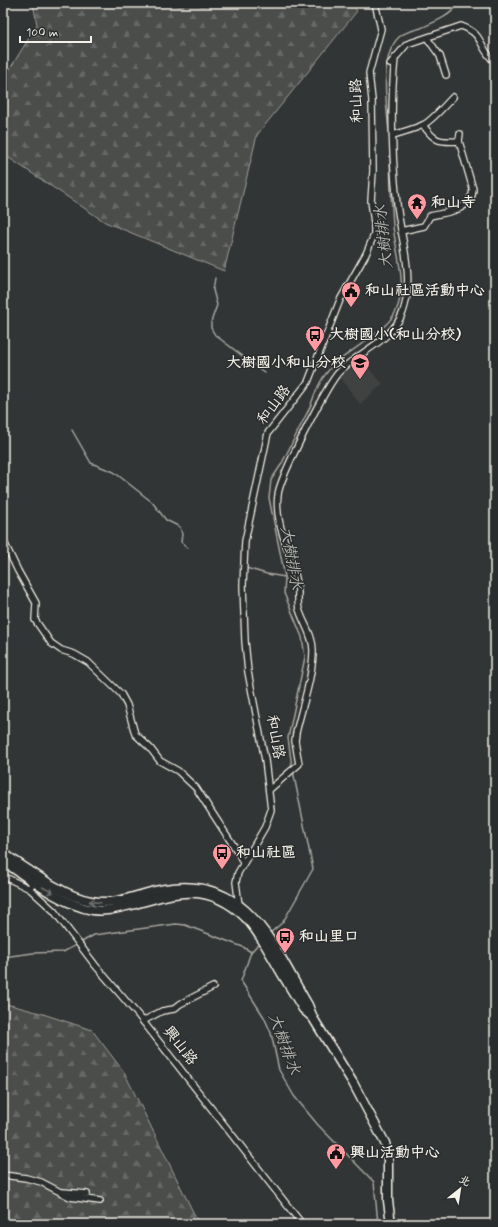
<svg xmlns="http://www.w3.org/2000/svg" width="498" height="1227" font-family="Mynerve,'LXGW WenKai TC',sans-serif">
<defs>
<pattern id="forest-firs" width="22" height="20" patternUnits="userSpaceOnUse"><rect width="22" height="20" fill="#4b4d4c"/><path d="M5 1l3.5 6h-7zM16 11l3.5 6h-7z" fill="#666766"/></pattern>
</defs>
<rect width="100%" height="100%" fill="#323535"/>
<filter id="ink" filterUnits="userSpaceOnUse"><feTurbulence type="fractalNoise" baseFrequency=".025" numOctaves="2"/><feDisplacementMap in="SourceGraphic" scale="8" xChannelSelector="R" yChannelSelector="G"/><feConvolveMatrix kernelMatrix="1 2 1 2 8 2 1 2 1" color-interpolation-filters="sRGB"/></filter>
<g filter="url(#ink)">
<path fill="#404242" d="M360 359 383 384 360 404 338 375Z"/>
<g fill="url(#forest-firs)" stroke="#a09f9a">
<path d="M33 3H351L357 11 257 135 224 271 105 222 3 154V80L37 25Z"/>
<path d="M3 1003 40 1013 92 1030 124 1072 199 1224H3Z"/>
</g>
<g fill="none" stroke-linecap="round" stroke-linejoin="round">
<g stroke="#a6a5a0" stroke-width="1.5">
<path d="M390 142C388 115 377 58 399 37 404 32 414 30 421 28 435 22 451 16 459 3"/>
<path d="M215 278 213 290 217 305 211 322V328L215 335 265 373"/>
<path d="M72 430 91 463 114 472 152 502 166 520 180 527 182 534 181 542 188 548"/>
<path d="M246 568 267 574 285 577"/>
<path d="M292 767 288 738 305 657 302 637 284 593 285 577 269 498 271 480 281 465 310 407C314 395 319 381 328 371 344 352 386 333 396 311 408 284 396 254 393 226 391 201 390 175 390 150"/>
<path d="M269 934 283 922 313 869 293 771"/>
<path d="M260 942 251 952 241 981 264 1017 271 1033 279 1070 294 1096 318 1125 374 1182 378 1224"/>
<path d="M80 943 94 935 176 924 185 925 243 947 251 952"/>
<path d="M3 957 33 953 63 952 76 945"/>
</g>
<g stroke="#f4f1e8" stroke-width="8">
<g id="minor">
<path d="M427 38 440 56 446 75"/>
<path d="M390 64 407 44 461 26C485 34 478 48 495 62"/>
<path d="M423 125C435 142 439 142 459 141"/>
<path d="M393 135C403 132 414 129 423 125 433 120 445 105 453 97"/>
<path d="M401 231 424 226 430 216C447 212 472 211 473 189L459 141 460 134"/>
<path d="M3 540 18 571 36 603 35 620 51 643 61 650 74 654 88 662 121 694 127 705 135 734 150 748 160 761 178 771 196 788 239 854 243 863"/>
<path d="M269 790 299 764 295 741 296 733C302 706 313 677 313 650 313 635 303 623 299 609 297 601 299 592 297 583 292 554 274 525 278 495 279 479 328 382 340 371 360 351 392 341 403 312 415 277 401 240 397 204 392 156 390 106 395 58"/>
<path d="M3 876 30 889"/>
<path d="M32 882 30 889 54 911 95 965 138 1015 302 1224"/>
<path d="M238 907 239 905 236 882 238 873 265 827 271 810 265 760 248 672 245 641 243 585 245 541 268 433 308 382 340 300 366 254 374 235V223L371 201 373 171 372 100 369 73 381 29 375 3"/>
<path d="M143 1021 162 1011 174 1009 180 1004 213 987"/>
<path d="M3 1175 26 1178 41 1182 70 1197 100 1201"/>
<path d="M63 1192 87 1194"/>
</g>
</g>
<g stroke="#f4f1e8" stroke-width="11">
<g id="secondary">
<path d="M3 853C26 868 64 897 91 901 118 906 139 893 165 889 248 875 273 946 308 1005L313 1018 353 1083 385 1143 388 1155V1201L391 1224"/>
<path d="M3 861C28 878 63 905 93 910 108 912 121 907 135 904 178 891 209 883 245 917 257 929 265 945 274 960 283 976 293 992 303 1009L311 1016"/>
</g>
</g>
<use href="#minor" stroke="#2a2d2e" stroke-width="5.5"/>
<use href="#secondary" stroke="#2a2d2e" stroke-width="8"/>
</g>
<defs><path id="oneway-shaft" d="M-6 0H5M1.5-3L5.5 0L1.5 3" fill="none" stroke-width="1.6" stroke-linecap="round" stroke-linejoin="round"/></defs>
<g stroke="#71726f">
<use href="#oneway-shaft" transform="translate(48 890) rotate(28)"/>
<use href="#oneway-shaft" transform="translate(95 902) rotate(-173)"/>
</g>
</g>
<defs>
<g id="temple-pin" transform="scale(1)"><path d="M0 17L-7.5 6A9.5 9.5 0 1 1 7.5 6Z" fill="#ff9aa2" stroke="#2a2d2e"/><path d="M0-6L5-2H3V0L6.5 2.5H4V6H1.5V3h-3V6H-4V2.5H-6.5L-3 0V-2H-5Z" fill="#111"/></g>
<g id="civic-pin" transform="scale(1)"><path d="M0 17L-7.5 6A9.5 9.5 0 1 1 7.5 6Z" fill="#ff9aa2" stroke="#2a2d2e"/><path d="M-.6-6.5H3V-4.5H.6V-3L4-1V1h2V6H-6V1h2V-1L-.6-3ZM-1.2 2.5V6h2.4V2.5Z" fill="#111"/></g>
<g id="bus-pin" transform="scale(1)"><path d="M0 17L-7.5 6A9.5 9.5 0 1 1 7.5 6Z" fill="#ff9aa2" stroke="#2a2d2e"/><path d="M-5-6H5V4H4V6H2V4H-2V6H-4V4H-5ZM-3.5-4V0h7V-4ZM-3.5 1.2v1.5H-2V1.2ZM2 1.2v1.5H3.5V1.2Z" fill="#111"/></g>
<g id="school-pin" transform="scale(1)"><path d="M0 17L-7.5 6A9.5 9.5 0 1 1 7.5 6Z" fill="#ff9aa2" stroke="#2a2d2e"/><path d="M0-5L7-2L0 1L-7-2ZM-4 1L0 2.5L4 1V4Q0 6-4 4Z" fill="#111"/></g>
</defs>
<g fill-rule="evenodd">
<use href="#temple-pin" x="417" y="203"/>
<use href="#civic-pin" x="351" y="291"/>
<use href="#bus-pin" x="315" y="335"/>
<use href="#school-pin" x="360" y="363"/>
<use href="#bus-pin" x="222" y="853"/>
<use href="#bus-pin" x="285" y="937"/>
<use href="#civic-pin" x="336" y="1153"/>
</g>
<g text-anchor="middle" dominant-baseline="central" stroke-width="3" stroke-linejoin="round" paint-order="stroke">
<g font-size="15" fill="#f4f1e8" stroke="#2a2d2e">
<text transform="translate(357 101) rotate(-92)">和山路</text>
<text transform="translate(274 405) rotate(-53)">和山路</text>
<text transform="translate(275 737) rotate(80)">和山路</text>
<text transform="translate(180 1046) rotate(52)">興山路</text>
</g>
<g font-size="15" font-weight="bold" fill="#f4f1e8" stroke="#2a2d2e" text-anchor="start">
<text x="431" y="203">和山寺</text>
<text x="365" y="291">和山社區活動中心</text>
<text x="329" y="335">大樹國小(和山分校)</text>
<text x="346" y="363" text-anchor="end">大樹國小和山分校</text>
<text x="236" y="853">和山社區</text>
<text x="299" y="937">和山里口</text>
<text x="350" y="1153">興山活動中心</text>
</g>
<g font-size="16" font-style="italic" fill="#b3b2ac" stroke="#2a2d2e">
<text transform="translate(384 237) rotate(-96)">大樹排水</text>
<text transform="translate(291 558) rotate(80)">大樹排水</text>
<text transform="translate(284 1044) rotate(70)">大樹排水</text>
</g>
</g>
<rect width="498" height="1227" fill="none" stroke="#2a2d2e" stroke-width="16"/>
<rect x="8" y="8" width="482" height="1211" fill="none" stroke="#f4f1e8" stroke-width="1.5" filter="url(#ink)"/>
<g transform="translate(460 1189) rotate(30)" stroke="#2a2d2e" stroke-width="3" paint-order="stroke">
<path d="M0-3L7 15L0 10L-7 15Z" fill="#f4f1e8"/>
<text y="-6" font-size="11" font-weight="bold" text-anchor="middle" fill="#f4f1e8">北</text>
</g>
<path d="M20 36v6h71v-6" fill="none" stroke="#f4f1e8" stroke-width="2"/>
<text x="26" y="36" font-size="12" fill="#f4f1e8" stroke="#2a2d2e" stroke-width="3" paint-order="stroke">100 m</text>
</svg>
